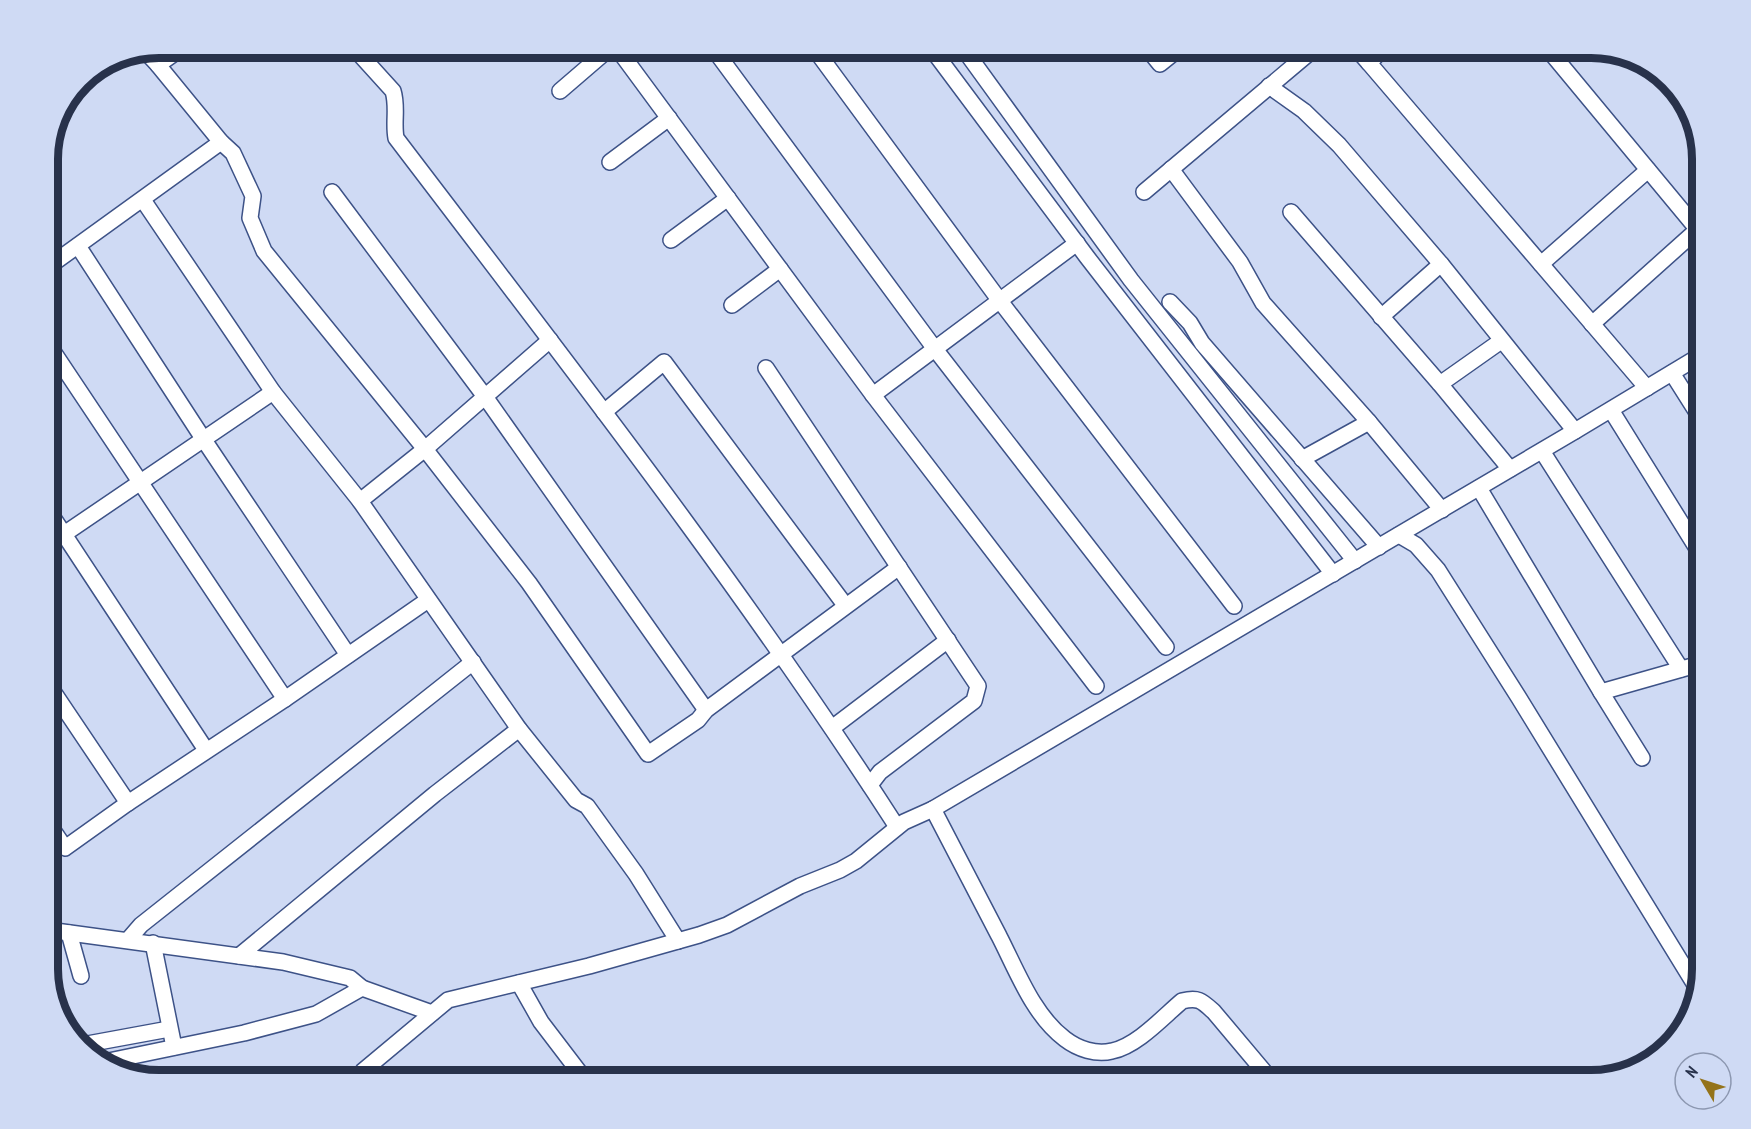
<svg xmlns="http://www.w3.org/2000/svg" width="1751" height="1129" font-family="'PT Sans Narrow',sans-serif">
<rect width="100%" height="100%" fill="#cfdaf4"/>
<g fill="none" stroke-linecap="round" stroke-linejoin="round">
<g stroke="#3d5287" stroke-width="18">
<g id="minor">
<path d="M354 48 393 91C398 107 393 122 396 138 568 364 743 588 897 827"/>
<path d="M617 48 873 395 1096 686"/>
<path d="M713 48 935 349 1166 647"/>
<path d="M814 48 1000 301 1234 606"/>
<path d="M931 48 1087 257 1333 574"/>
<path d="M963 48 1131 280 1355 561"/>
<path d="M1044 48 1048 53 1054 48"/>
<path d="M1147 48 1160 64 1180 48"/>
<path d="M1356 48 1369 63"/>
<path d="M1384 48 1369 63 1647 388"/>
<path d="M1547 48 1703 236"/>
<path d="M145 51 158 65 182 48"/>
<path d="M158 65 221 142 233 153 253 196 250 218 264 251 425 449 529 583 648 754 698 720 706 710 899 567"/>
<path d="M1269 86 1304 111 1339 145 1441 264 1575 431"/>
<path d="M560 91 610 48"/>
<path d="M610 162 669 118"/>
<path d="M1171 169 1240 262 1263 303 1369 422 1442 510"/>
<path d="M332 192 486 398 706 710"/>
<path d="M1144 192 1315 48"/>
<path d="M143 200 273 392 360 501 519 729 576 800 587 806 636 874 678 941"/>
<path d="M1291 212 1440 384 1510 469"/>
<path d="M671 240 728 198"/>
<path d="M78 246 204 440 348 655"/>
<path d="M1541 264 1648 170"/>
<path d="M48 267 221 142"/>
<path d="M1170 302 1190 323 1202 343 1379 547"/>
<path d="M732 305 780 269"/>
<path d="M1381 317 1441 264"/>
<path d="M1592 324 1697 230"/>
<path d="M48 344 285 699"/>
<path d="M766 368 978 686 974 701 880 772 870 785"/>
<path d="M1672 373 1703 422"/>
<path d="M1440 384 1501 341"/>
<path d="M873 395 1077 243"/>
<path d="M1611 410 1703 558"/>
<path d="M604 412 664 362 845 605"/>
<path d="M1542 451 1681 669"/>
<path d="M1302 459 1369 422"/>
<path d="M1479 488 1601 692 1642 758"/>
<path d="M360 501 425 449 550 340"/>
<path d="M48 510 206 750"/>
<path d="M1399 535 1416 545 1438 570 1519 698 1697 988"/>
<path d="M48 545 273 392"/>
<path d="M48 684 128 803"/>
<path d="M1601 692 1703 663"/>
<path d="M832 728 948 640"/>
<path d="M933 809C955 852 977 894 999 936 1017 971 1033 1015 1065 1039 1078 1049 1096 1055 1112 1051 1137 1046 1163 1017 1182 1001 1199 997 1202 1001 1214 1012L1272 1081"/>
<path d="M48 823 65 848 128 803 285 699 428 600"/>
<path d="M48 930 283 962 350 978 362 988 432 1013"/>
<path d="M69 933 81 976"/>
<path d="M128 940 141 925 473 662"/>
<path d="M153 943 174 1047"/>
<path d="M239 956 435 794 519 729"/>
<path d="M519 983 541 1022 586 1081"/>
<path d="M82 1045 169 1029"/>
<path d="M99 1063 244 1033 316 1014 362 988"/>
<path d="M355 1081 363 1071 448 1000 589 966 699 935 727 925 800 886 840 870 856 861 904 822 933 809 1575 431 1703 354"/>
</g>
</g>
<use href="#minor" stroke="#fff" stroke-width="15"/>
</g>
<path d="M0 0H1751V1129H0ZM159 58H1591A101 101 0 0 1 1692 159V969A101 101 0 0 1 1591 1070H159A101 101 0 0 1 58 969V159A101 101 0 0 1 159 58Z" fill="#cfdaf4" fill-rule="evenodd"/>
<path fill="none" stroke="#28324b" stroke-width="8" d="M159 58H1591A101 101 0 0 1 1692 159V969A101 101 0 0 1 1591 1070H159A101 101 0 0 1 58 969V159A101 101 0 0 1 159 58Z"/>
<g transform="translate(1703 1081) rotate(309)"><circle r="28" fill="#cfdaf4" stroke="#8c97b0" stroke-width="1.5"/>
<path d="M0-4.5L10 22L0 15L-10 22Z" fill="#94731a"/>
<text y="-9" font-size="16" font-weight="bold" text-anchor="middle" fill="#28324b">N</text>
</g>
</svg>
